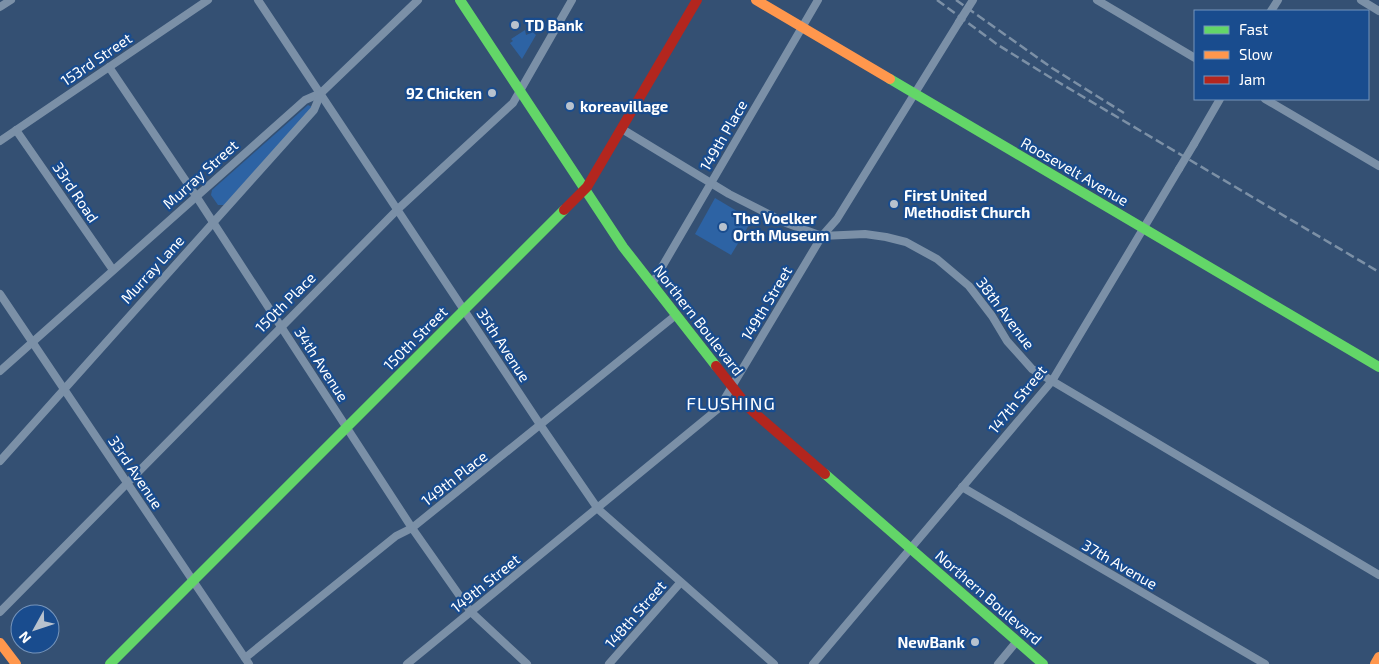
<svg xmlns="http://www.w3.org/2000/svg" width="1379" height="664" font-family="'Exo 2',sans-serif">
<rect width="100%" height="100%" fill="#345073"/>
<g fill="#2d63a4">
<path d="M525 30 526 35 533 32 536 35 522 59 510 43 513 41 511 39Z"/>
<path d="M308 105 312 107 310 110 224 205H218L211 195 212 190Z"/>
<path d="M715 198 752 220 731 255 695 234Z"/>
</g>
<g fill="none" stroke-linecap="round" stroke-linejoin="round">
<g stroke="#7b90a7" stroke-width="8">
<path d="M258 0 541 426 598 509 774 664"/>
<path d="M1097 0 1195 58"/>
<path d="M1361 0 1379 11"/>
<path d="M0 7 11 0"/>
<path d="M1271 11 1278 0"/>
<path d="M109 67 196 196 412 528 471 612 527 664"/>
<path d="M1265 99 1379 166"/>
<path d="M622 129 729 194 786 223 822 236 865 234 886 237 906 242 937 259 969 286 992 316 1007 341 1032 369 1379 575"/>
<path d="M16 130 113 270"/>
<path d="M0 141 208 0"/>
<path d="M1194 144 1220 99"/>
<path d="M652 284 818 0"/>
<path d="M0 294 249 664"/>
<path d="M0 371 305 100 321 93 418 0"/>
<path d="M0 461 314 110 321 93"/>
<path d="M962 487 1265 664"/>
<path d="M0 612 398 209 513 103 572 0"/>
<path d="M245 658 396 536 412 528 676 315"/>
<path d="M407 664 719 408 822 236 837 219 959 22"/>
<path d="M609 664 680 583"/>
<path d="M813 664 1052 381 1179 169"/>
<path d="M998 664 1017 641"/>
</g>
<g stroke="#63d668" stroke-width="10">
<path d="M460 0 623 247 716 366"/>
<path d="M890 79 1379 367"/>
<path d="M825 474 1043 664"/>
<path d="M110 664 564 210"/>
</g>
<g stroke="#ff974d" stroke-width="10">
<path d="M756 0 890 79"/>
<path d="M0 643 16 664"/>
<path d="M1375 664 1379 657"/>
</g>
<g stroke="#b3261e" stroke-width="10">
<path d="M564 210 587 187 697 0"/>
<path d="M716 366 749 408 825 474"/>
</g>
<g stroke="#7c90a6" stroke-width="2.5" stroke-dasharray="9 4" stroke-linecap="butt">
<path d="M937 0 998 45 1048 76 1379 272"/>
<path d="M956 0 1052 68 1124 113"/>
</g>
<g stroke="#7b90a7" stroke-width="8">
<path d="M959 22 973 0"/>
<path d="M1179 169 1194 144"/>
</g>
</g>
<g fill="#b8c2ce" stroke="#194c8e" stroke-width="2">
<circle cx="515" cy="25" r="5"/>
<circle cx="492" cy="93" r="5"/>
<circle cx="570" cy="106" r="5"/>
<circle cx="894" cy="204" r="5"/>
<circle cx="723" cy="227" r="5"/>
<circle cx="975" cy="642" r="5"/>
</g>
<g text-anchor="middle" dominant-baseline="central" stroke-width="4.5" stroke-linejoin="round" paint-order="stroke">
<g font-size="15" font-weight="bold" fill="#fff" stroke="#194c8e" text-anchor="start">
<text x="525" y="25">TD Bank</text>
<text x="482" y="93" text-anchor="end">92 Chicken</text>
<text x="580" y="106">koreavillage</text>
<text x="904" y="195">First United<tspan x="904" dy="17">Methodist Church</tspan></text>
<text x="733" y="218">The Voelker<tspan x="733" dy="17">Orth Museum</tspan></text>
<text x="965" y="642" text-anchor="end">NewBank</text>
</g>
<g font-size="15" fill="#fff" stroke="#194c8e">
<text transform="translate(96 59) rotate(-34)">153rd Street</text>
<text transform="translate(723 135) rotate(-60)">149th Place</text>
<text transform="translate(1075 171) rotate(30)">Roosevelt Avenue</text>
<text transform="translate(200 174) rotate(-42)">Murray Street</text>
<text transform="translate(76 192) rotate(56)">33rd Road</text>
<text transform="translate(152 269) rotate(-48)">Murray Lane</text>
<text transform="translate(285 302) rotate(-45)">150th Place</text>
<text transform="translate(766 303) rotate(-59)">149th Street</text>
<text transform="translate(1006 313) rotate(53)">38th Avenue</text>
<text transform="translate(699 320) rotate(52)">Northern Boulevard</text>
<text transform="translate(415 338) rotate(-45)">150th Street</text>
<text transform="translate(504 345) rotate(57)">35th Avenue</text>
<text transform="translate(322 364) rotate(57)">34th Avenue</text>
<text transform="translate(1017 399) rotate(-51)">147th Street</text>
<text transform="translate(136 472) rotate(56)">33rd Avenue</text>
<text transform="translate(454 478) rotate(-38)">149th Place</text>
<text transform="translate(1120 564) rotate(30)">37th Avenue</text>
<text transform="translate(485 583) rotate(-39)">149th Street</text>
<text transform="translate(989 597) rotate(41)">Northern Boulevard</text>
<text transform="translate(635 614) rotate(-49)">148th Street</text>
</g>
<g font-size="18" letter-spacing="1" fill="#fff" stroke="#194c8e">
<text x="731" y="403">FLUSHING</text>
</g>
</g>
<rect x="1194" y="10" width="175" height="90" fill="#194c8e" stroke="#7594bb"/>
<rect x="1204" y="26" width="25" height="8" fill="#63d668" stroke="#7594bb"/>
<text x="1239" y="35" font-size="15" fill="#ffffff">Fast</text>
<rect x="1204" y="51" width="25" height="8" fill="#ff974d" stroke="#7594bb"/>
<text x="1239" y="60" font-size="15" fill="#ffffff">Slow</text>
<rect x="1204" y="76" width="25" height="8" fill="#b3261e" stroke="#7594bb"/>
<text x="1239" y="85" font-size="15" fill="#ffffff">Jam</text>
<g transform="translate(35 629) rotate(230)"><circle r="24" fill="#194c8e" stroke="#7594bb"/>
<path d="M0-4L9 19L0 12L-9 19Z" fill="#b8c2ce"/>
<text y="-8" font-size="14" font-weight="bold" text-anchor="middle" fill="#ffffff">N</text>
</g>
</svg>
